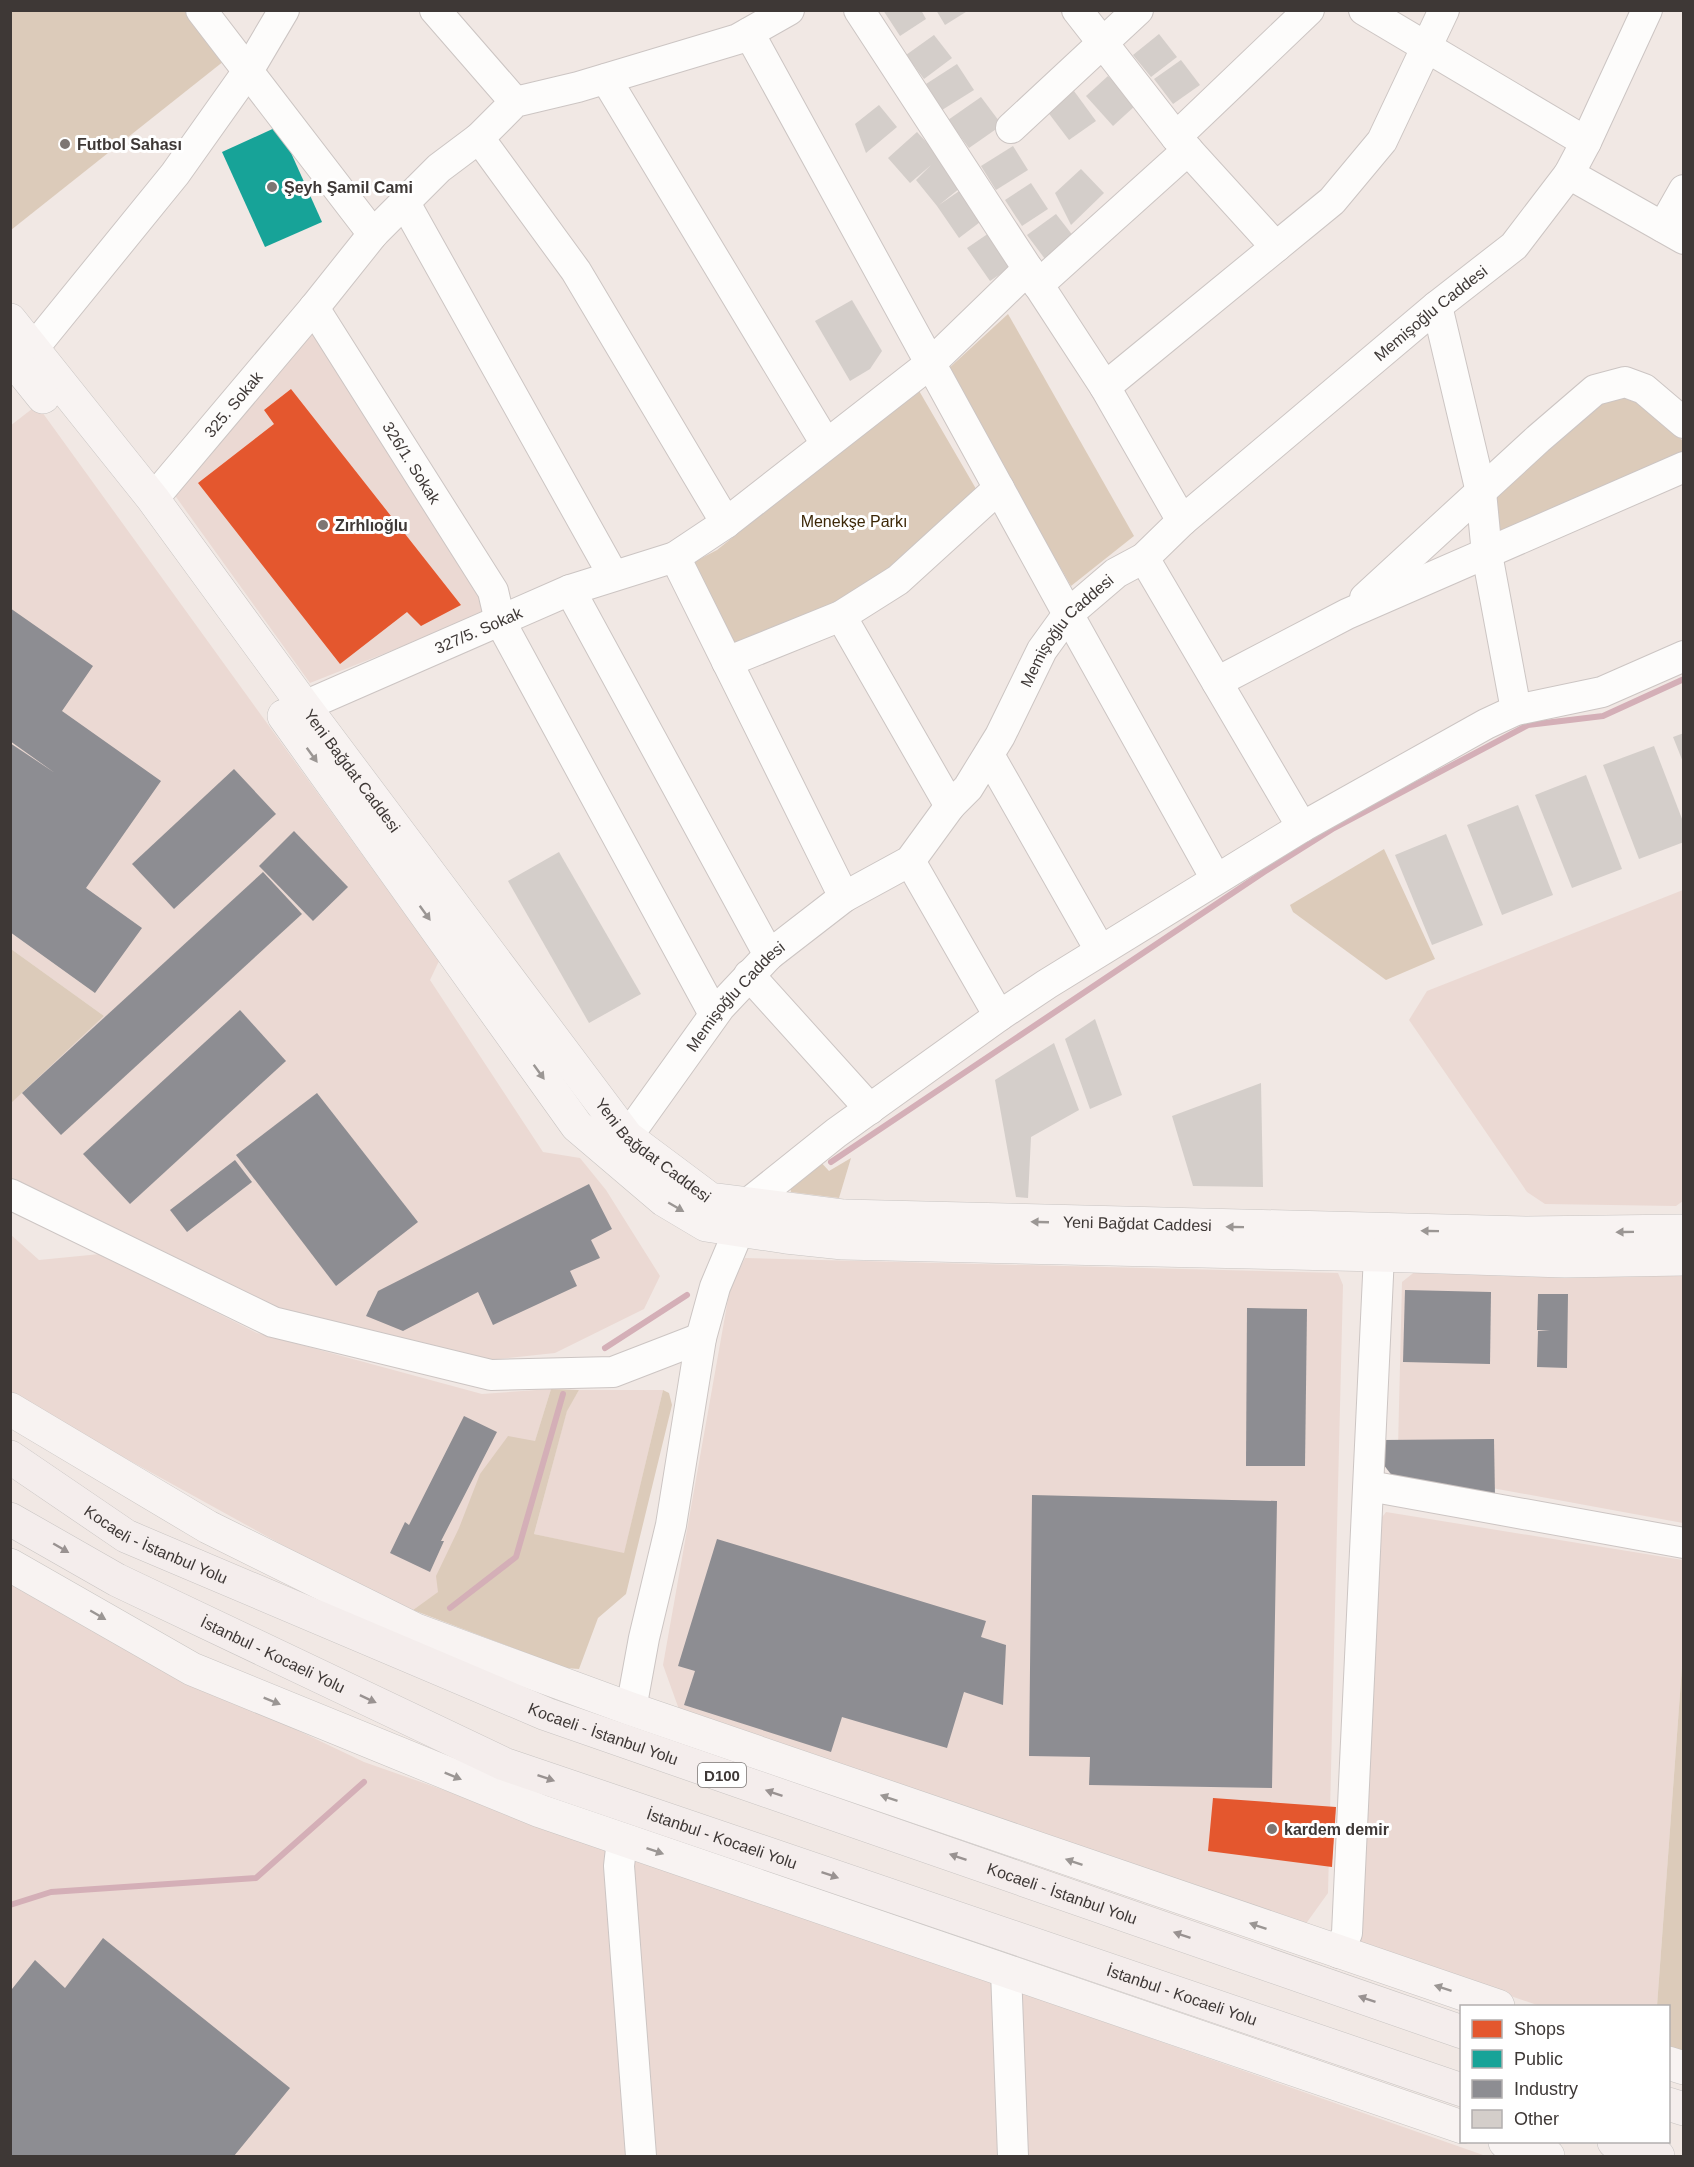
<svg xmlns="http://www.w3.org/2000/svg" width="1694" height="2167" font-family="Arial,sans-serif">
<rect width="100%" height="100%" fill="#f1e8e4"/>
<g fill="#ebd9d3">
<path d="M313 329 489 612 310 683 171 490Z"/>
<path d="M37 405 439 961 430 980 543 1152 580 1158 606 1190 660 1276 644 1309 555 1353 489 1360 278 1308 26 1191 11 1181 10 1103 104 1016 11 949 10 426Z"/>
<path d="M1683 890V1201L1676 1206 1545 1204 1527 1192 1409 1020 1427 991Z"/>
<path d="M10 1234 39 1260 100 1254 257 1333 482 1394 551 1389 503 1547 413 1610 297 1553 11 1395Z"/>
<path d="M745 1258 1338 1273 1343 1285 1328 1893 1305 1925 681 1715 663 1665 730 1288Z"/>
<path d="M1417 1270H1683V1523L1421 1475 1398 1447 1402 1282Z"/>
<path d="M579 1390H663L624 1554 534 1534 567 1410Z"/>
<path d="M1386 1512 1683 1560V1653L1657 2006H1540L1366 1947 1357 1937 1373 1529Z"/>
<path d="M10 1575 129 1650 364 1762 1486 2156H11Z"/>
</g>
<g fill="#dccbba">
<path d="M11 11H192L229 57 11 230Z"/>
<path d="M1008 314 1134 536 1071 586 947 370Z"/>
<path d="M918 389 979 494 892 570 836 609 734 649 692 563 717 550Z"/>
<path d="M1625 394 1637 398 1683 441V454L1499 534 1494 494 1600 401Z"/>
<path d="M1384 849 1435 959 1386 980 1293 912 1290 905Z"/>
<path d="M11 949 104 1016 11 1103Z"/>
<path d="M817 1158 829 1171 851 1158 839 1198 791 1192 790 1187Z"/>
<path d="M551 1389 579 1390 567 1411 534 1534 624 1553 663 1390 669 1393 672 1405 626 1594 598 1618 579 1669 566 1668 413 1610 438 1592 436 1576 459 1528 480 1474 508 1436 535 1441Z"/>
<path d="M1683 1653V2054L1669 2050 1668 2006H1657Z"/>
</g>
<g fill="#e4572e">
<path d="M291 389 461 605 421 626 407 612 340 664 198 483 274 424 264 410Z"/>
<path d="M1213 1798 1336 1807 1332 1867 1208 1851Z"/>
</g>
<path fill="#17a398" d="M279 126 322 222 265 247 222 152Z"/>
<g fill="#8d8d92">
<path d="M10 608 93 666 62 711 161 781 86 888 142 928 95 993 10 932V743L55 773 10 741Z"/>
<path d="M234 769 276 814 174 909 132 864Z"/>
<path d="M294 831 348 887 313 921 259 866Z"/>
<path d="M263 872 302 914 61 1135 22 1093Z"/>
<path d="M240 1010 286 1061 130 1204 83 1154Z"/>
<path d="M317 1093 418 1222 336 1286 236 1155Z"/>
<path d="M235 1160 252 1182 187 1232 170 1210Z"/>
<path d="M589 1184 612 1229 591 1240 600 1258 570 1271 577 1286 493 1325 478 1292 403 1331 366 1316 378 1291Z"/>
<path d="M1405 1290 1491 1292 1490 1364 1403 1362Z"/>
<path d="M1538 1294H1568L1567 1368 1537 1367 1538 1331 1550 1330H1537Z"/>
<path d="M1247 1308 1307 1309 1305 1466H1246Z"/>
<path d="M464 1416 497 1432 441 1541H444L430 1572 390 1553 405 1522 409 1525Z"/>
<path d="M1494 1439 1495 1497 1393 1477 1380 1460V1440Z"/>
<path d="M1032 1495 1277 1501 1272 1788 1089 1785 1090 1757 1029 1756Z"/>
<path d="M717 1539 986 1621 981 1637 1006 1645 1003 1705 964 1692 947 1748 842 1717 831 1752 684 1705 695 1671 678 1666Z"/>
<path d="M103 1938 290 2088 234 2156H10V1988L12 1989 35 1960 65 1988Z"/>
</g>
<g fill="none" stroke-linecap="round" stroke-linejoin="round">
<g stroke="#d4afb7" stroke-width="6">
<path d="M831 1162 1264 872 1334 828 1528 725 1603 716 1684 679"/>
<path d="M605 1348 687 1295"/>
<path d="M450 1608 516 1557 563 1394"/>
<path d="M10 1905 51 1892 256 1878 364 1782"/>
</g>
</g>
<g fill="#d4ceca">
<path d="M883 10H921L926 19 900 36Z"/>
<path d="M936 10H969L945 25Z"/>
<path d="M1159 34 1177 57 1151 77 1133 55Z"/>
<path d="M934 35 952 58 924 79 906 55Z"/>
<path d="M1181 60 1200 85 1173 104 1154 79Z"/>
<path d="M957 64 974 90 942 110 926 84Z"/>
<path d="M1108 76 1136 105 1113 126 1086 96Z"/>
<path d="M1074 91 1096 121 1069 140 1047 111Z"/>
<path d="M981 97 1002 125 969 148 948 120Z"/>
<path d="M879 105 897 127 866 153 855 124Z"/>
<path d="M917 132 965 184 939 205 965 187 988 216 959 238 937 206 916 180 931 165 910 183 888 158Z"/>
<path d="M1013 146 1028 170 996 190 981 166Z"/>
<path d="M1081 169 1104 193 1071 225 1055 193Z"/>
<path d="M1031 183 1048 209 1022 226 1005 200Z"/>
<path d="M1056 214 1074 237 1045 259 1027 235Z"/>
<path d="M992 231 1015 264 990 281 967 248Z"/>
<path d="M852 300 882 351 870 369 850 381 815 321Z"/>
<path d="M1684 733V762H1683L1673 737Z"/>
<path d="M1654 746 1684 824V842L1639 859 1603 765Z"/>
<path d="M1586 775 1622 869 1572 888 1535 795Z"/>
<path d="M1518 805 1553 895 1502 915 1467 825Z"/>
<path d="M1446 834 1483 925 1432 945 1395 855Z"/>
<path d="M559 852 641 994 589 1023 508 881Z"/>
<path d="M1095 1019 1122 1095 1090 1109 1065 1039Z"/>
<path d="M1054 1043 1079 1110 1031 1137 1028 1198 1016 1197 995 1080Z"/>
<path d="M1261 1083 1263 1187 1193 1186 1172 1116Z"/>
</g>
<g fill="none" stroke-linecap="round" stroke-linejoin="round">
<g stroke="#ccc5c3" stroke-width="32">
<g id="minor">
<path d="M201 10 373 234"/>
<path d="M435 10 515 102"/>
<path d="M859 10 1105 387 1182 521"/>
<path d="M1077 10 1176 137"/>
<path d="M1364 10 1586 142"/>
<path d="M749 33 1068 614 1216 879"/>
<path d="M606 79 826 444"/>
<path d="M1011 128 1138 10"/>
<path d="M479 138 576 271 726 523"/>
<path d="M1569 174 1684 239"/>
<path d="M405 203 613 575"/>
<path d="M1663 227 1684 190"/>
<path d="M1276 247 1176 137 1309 10"/>
<path d="M1038 285 1188 150"/>
<path d="M1437 306 1481 492 1487 554 1516 710"/>
<path id="s1" d="M314 308 493 591 500 621 714 1014"/>
<path d="M19 366 175 174 248 71 284 10"/>
<path d="M1105 387 1332 201 1382 141 1444 10"/>
<path id="s2" d="M153 499 314 308 373 234 439 168 479 138 515 102 578 87 738 39 789 10"/>
<path d="M675 557 844 897"/>
<path d="M1144 558 1302 827"/>
<path d="M570 590 769 955"/>
<path d="M1365 598 1538 439 1595 390 1625 382 1644 389 1684 423"/>
<path d="M841 616 950 806"/>
<path d="M727 662 841 616 898 580 999 488"/>
<path d="M1217 682 1347 614 1684 467"/>
<path id="s3" d="M284 715 570 590 675 557 726 523 931 363 1028 269"/>
<path d="M989 755 1100 950"/>
<path d="M910 861 999 1016"/>
<path d="M749 975 870 1109"/>
<path id="s4" d="M627 1137 720 1007 769 955 844 897 910 861 950 806 968 788 1000 736 1042 650 1068 614 1116 573 1144 558 1182 521 1437 306 1514 246 1569 174 1586 142 1647 10"/>
<path d="M10 1194 273 1322 491 1375 613 1372 701 1338"/>
<path d="M1369 1486 1684 1543"/>
<path d="M631 1709 644 1638 671 1525 701 1338 715 1287 739 1230 746 1205 836 1133 999 1016 1047 984 1302 827 1486 724 1516 710 1602 692 1684 656"/>
<path d="M622 1840 619 1866 641 2156"/>
<path d="M1339 1953 1347 1933 1379 1255"/>
<path d="M1006 1971 1013 2156"/>
</g>
</g>
<g stroke="#c8c4c2" stroke-width="34">
<g id="major">
<path id="s5" d="M10 320 153 499 304 706 627 1137 710 1199 844 1216 1527 1233 1684 1231"/>
<path d="M10 356 43 397"/>
<path d="M284 716 577 1126 664 1200 706 1225 786 1237 843 1243 1379 1255 1565 1261 1684 1259"/>
<path d="M10 1409 208 1527 416 1630 631 1709 1498 2006"/>
<path d="M10 1565 192 1669 540 1811 1462 2127"/>
<path d="M1668 2063 1684 2068"/>
<path d="M1505 2142 1548 2156"/>
</g>
</g>
<g stroke="#c8c4c2" stroke-width="34">
<g id="highway">
<path id="s6" d="M10 1457 126 1536 546 1714 1462 2032"/>
<path id="s7" d="M10 1519 117 1580 504 1764 1462 2090"/>
<path d="M1668 2104 1684 2109"/>
<path d="M1614 2142 1658 2156"/>
</g>
</g>
<use href="#minor" stroke="#fdfcfb" stroke-width="30"/>
<use href="#major" stroke="#f8f3f2" stroke-width="33"/>
<use href="#highway" stroke="#f4edec" stroke-width="33"/>
</g>
<defs><path id="oneway-solid" d="M-6-.8H1V-3.2L6.5 0L1 3.2V.8H-6Z" transform="scale(1.5)"/></defs>
<g fill="#9b9694">
<use href="#oneway-solid" transform="translate(312 755) rotate(54)"/>
<use href="#oneway-solid" transform="translate(425 913) rotate(54)"/>
<use href="#oneway-solid" transform="translate(539 1072) rotate(54)"/>
<use href="#oneway-solid" transform="translate(676 1207) rotate(30)"/>
<use href="#oneway-solid" transform="translate(1040 1222) rotate(-178)"/>
<use href="#oneway-solid" transform="translate(1235 1227) rotate(-179)"/>
<use href="#oneway-solid" transform="translate(1430 1231) rotate(-179)"/>
<use href="#oneway-solid" transform="translate(1625 1232) rotate(179)"/>
<use href="#oneway-solid" transform="translate(98 1615) rotate(30)"/>
<use href="#oneway-solid" transform="translate(272 1701) rotate(22)"/>
<use href="#oneway-solid" transform="translate(453 1776) rotate(22)"/>
<use href="#oneway-solid" transform="translate(889 1798) rotate(-161)"/>
<use href="#oneway-solid" transform="translate(655 1851) rotate(19)"/>
<use href="#oneway-solid" transform="translate(1074 1862) rotate(-161)"/>
<use href="#oneway-solid" transform="translate(1258 1926) rotate(-161)"/>
<use href="#oneway-solid" transform="translate(1443 1988) rotate(-162)"/>
</g>
<g fill="#999291">
<use href="#oneway-solid" transform="translate(61 1548) rotate(30)"/>
<use href="#oneway-solid" transform="translate(368 1699) rotate(25)"/>
<use href="#oneway-solid" transform="translate(546 1778) rotate(19)"/>
<use href="#oneway-solid" transform="translate(774 1793) rotate(-161)"/>
<use href="#oneway-solid" transform="translate(958 1857) rotate(-161)"/>
<use href="#oneway-solid" transform="translate(830 1875) rotate(19)"/>
<use href="#oneway-solid" transform="translate(1182 1935) rotate(-161)"/>
<use href="#oneway-solid" transform="translate(1367 1999) rotate(-161)"/>
</g>
<g fill="#7d7673" stroke="#fff" stroke-width="2">
<circle cx="65" cy="144" r="6"/>
<circle cx="272" cy="187" r="6"/>
<circle cx="323" cy="525" r="6"/>
<circle cx="1272" cy="1829" r="6"/>
</g>
<g text-anchor="middle" dominant-baseline="central" stroke-width="6" stroke-linejoin="round" paint-order="stroke">
<rect fill="#fff" stroke="#787472" stroke-width="1.5" x="698" y="1763" width="48" height="24" rx="4.5"/>
<g font-size="15" font-weight="bold" fill="#3e3836">
<text x="722" y="1775">D100</text>
</g>
<g font-size="16" font-weight="bold" fill="#3e3836" stroke="#fff" text-anchor="start">
<text x="77" y="144">Futbol Sahası</text>
<text x="284" y="187">Şeyh Şamil Cami</text>
<text x="335" y="525">Zırhlıoğlu</text>
<text x="1284" y="1829">kardem demir</text>
</g>
<g font-size="16" fill="#3e3836" stroke="#fff">
<text stroke="none"><textPath href="#s4" startOffset="1168">Memişoğlu Caddesi</textPath></text>
<text stroke="none"><textPath href="#s2" startOffset="124">325. Sokak</textPath></text>
<text stroke="none"><textPath href="#s1" startOffset="183">326/1. Sokak</textPath></text>
<text stroke="none"><textPath href="#s3" startOffset="212">327/5. Sokak</textPath></text>
<text stroke="none"><textPath href="#s4" startOffset="682">Memişoğlu Caddesi</textPath></text>
<text stroke="none"><textPath href="#s5" startOffset="566">Yeni Bağdat Caddesi</textPath></text>
<text stroke="none"><textPath href="#s4" startOffset="178">Memişoğlu Caddesi</textPath></text>
<text stroke="none"><textPath href="#s5" startOffset="1052">Yeni Bağdat Caddesi</textPath></text>
<text stroke="none"><textPath href="#s5" startOffset="1556">Yeni Bağdat Caddesi</textPath></text>
<text stroke="none"><textPath href="#s6" startOffset="171">Kocaeli - İstanbul Yolu</textPath></text>
<text stroke="none"><textPath href="#s7" startOffset="296">İstanbul - Kocaeli Yolu</textPath></text>
<text stroke="none"><textPath href="#s6" startOffset="657">Kocaeli - İstanbul Yolu</textPath></text>
<text stroke="none"><textPath href="#s7" startOffset="782">İstanbul - Kocaeli Yolu</textPath></text>
<text stroke="none"><textPath href="#s6" startOffset="1143">Kocaeli - İstanbul Yolu</textPath></text>
<text stroke="none"><textPath href="#s7" startOffset="1268">İstanbul - Kocaeli Yolu</textPath></text>
</g>
<g font-size="16" fill="#3d2808" stroke="#fff">
<text x="854" y="521">Menekşe Parkı</text>
</g>
</g>
<rect width="1694" height="2167" fill="none" stroke="#3e3836" stroke-width="24"/>
<rect x="1460" y="2005" width="210" height="138" fill="#ffffff" stroke="#b2afaf" stroke-width="1.5"/>
<rect x="1472" y="2020" width="30" height="18" fill="#e4572e" stroke="#b2afaf" stroke-width="1.5"/>
<text x="1514" y="2035" font-size="18" fill="#3e3836">Shops</text>
<rect x="1472" y="2050" width="30" height="18" fill="#17a398" stroke="#b2afaf" stroke-width="1.5"/>
<text x="1514" y="2065" font-size="18" fill="#3e3836">Public</text>
<rect x="1472" y="2080" width="30" height="18" fill="#8d8d92" stroke="#b2afaf" stroke-width="1.5"/>
<text x="1514" y="2095" font-size="18" fill="#3e3836">Industry</text>
<rect x="1472" y="2110" width="30" height="18" fill="#d4ceca" stroke="#b2afaf" stroke-width="1.5"/>
<text x="1514" y="2125" font-size="18" fill="#3e3836">Other</text>
</svg>
